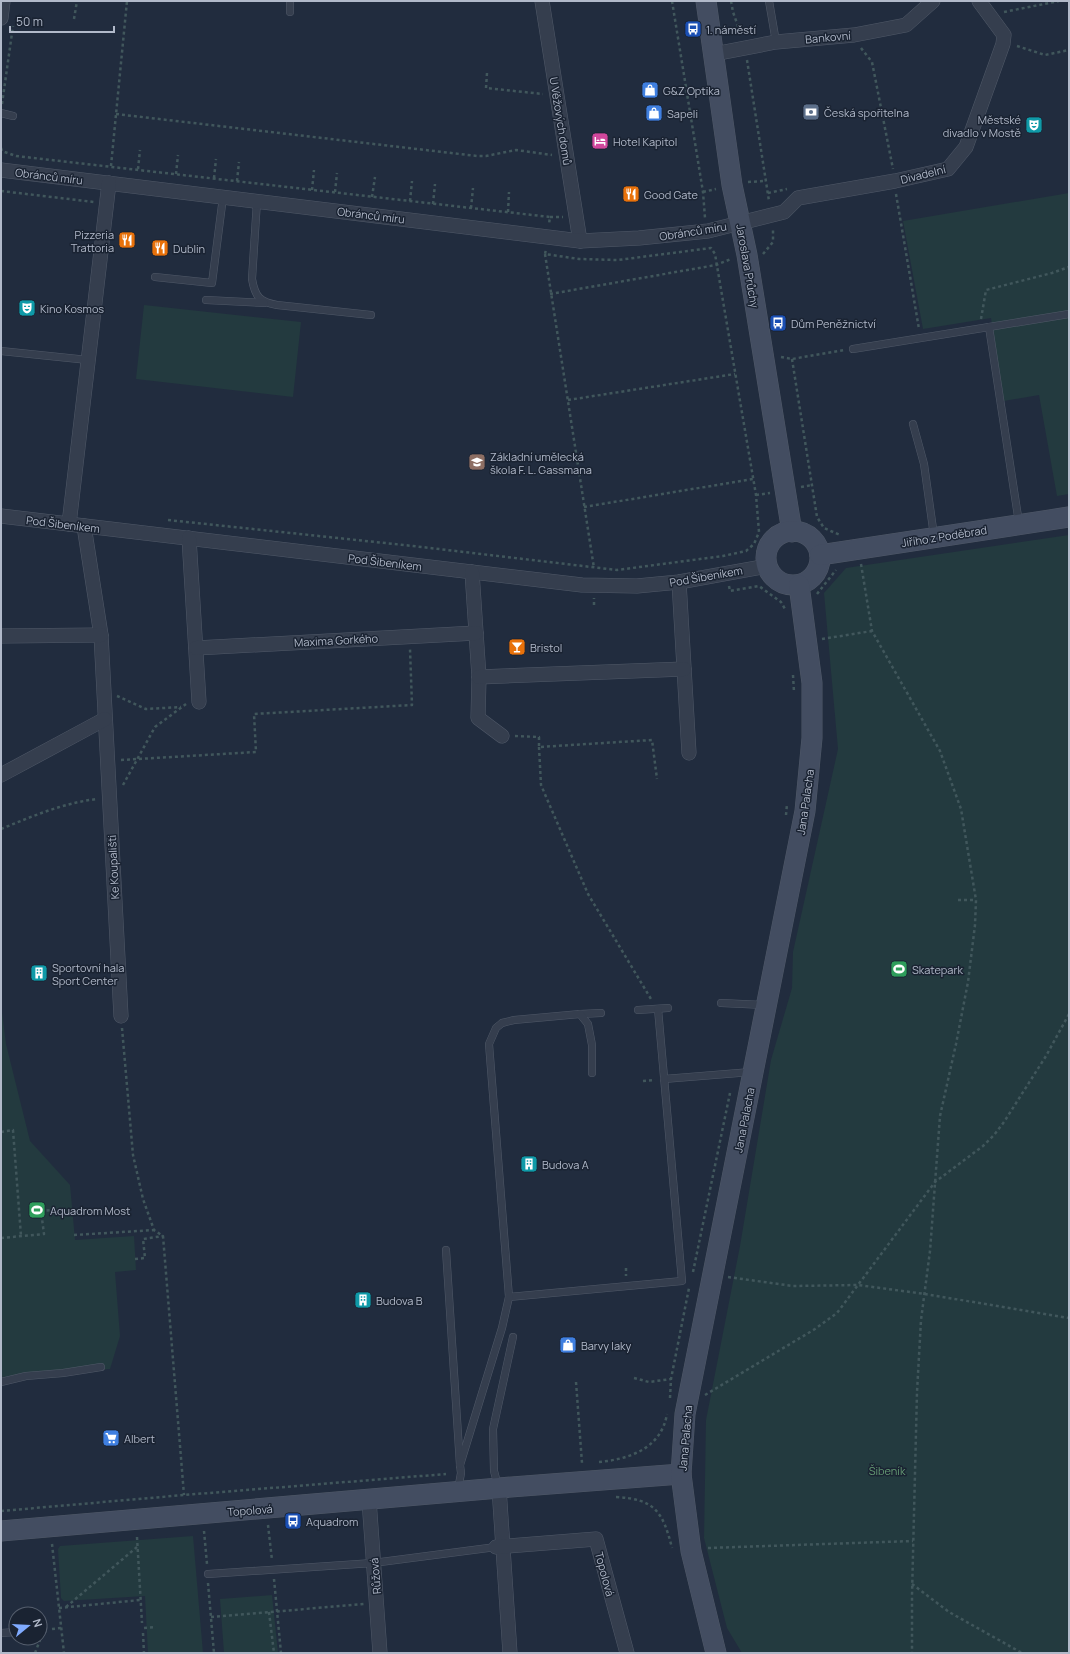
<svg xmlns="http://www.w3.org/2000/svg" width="1070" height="1654" font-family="Manrope,sans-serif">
<rect width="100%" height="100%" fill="#212c3e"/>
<g fill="#233a3f">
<path d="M1069 193V494L1057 496 1039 395 1004 401 991 318 923 329 903 221Z"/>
<path d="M144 305 301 322 293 397 136 379Z"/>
<path d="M1069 535V1653H742L727 1628 704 1538 706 1420 740 1246 771 1060 792 988 793 952 838 749 824 593 846 568Z"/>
<path d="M1 1004 6 1044 30 1141 70 1185 75 1240 134 1236 136 1270 115 1272 120 1336 110 1369 1 1377Z"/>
<path d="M193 1536 203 1653H148L145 1596 64 1601 61 1598 58 1549 60 1546Z"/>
<path d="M272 1595 278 1653H224L220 1599Z"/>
</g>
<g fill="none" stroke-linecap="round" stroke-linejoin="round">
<g stroke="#505968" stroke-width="8">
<g id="lane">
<path d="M290 1V12"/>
<path d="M769 1 776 42"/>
<path d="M1 113 13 116"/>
<path d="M257 201 252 279C255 297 260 302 277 305L371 315"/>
<path d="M155 277 212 283 223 197"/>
<path d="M206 300 264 303"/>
<path d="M853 349 989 327"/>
<path d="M1 351 88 360"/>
<path d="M913 424 924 464 934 536"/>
<path d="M1019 523 989 327 1069 314"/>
<path d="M721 1003 765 1005"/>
<path d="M638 1010 668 1008"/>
<path d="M580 1014 601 1013"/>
<path d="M664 1079 751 1072"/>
<path d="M446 1250 460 1465 461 1473 458 1490"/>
<path d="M509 1297 682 1281 658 1009"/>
<path d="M1 1382 26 1376 63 1373 101 1367"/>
<path d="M460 1465 502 1328 509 1297 489 1044 496 1028 502 1023 514 1020 580 1014 588 1024 592 1045V1073"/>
<path d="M498 1486 494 1471 493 1429 513 1337"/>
<path d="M208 1574 373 1563 496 1547"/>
<path d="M40 1630H43"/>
<path d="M1 1633 16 1632"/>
</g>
</g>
<g stroke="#505968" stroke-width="15">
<g id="street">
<path d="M542 1 580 241"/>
<path d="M1 18 3 1"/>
<path d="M714 54 776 42 854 35 906 25 933 1"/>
<path d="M1 170 580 241 639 238 708 231 784 212 798 198 895 181 948 169 966 147 1003 44 1004 35 979 1"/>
<path d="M1 516 582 585 637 586 679 582 768 566"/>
<path d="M69 524 109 183"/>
<path d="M84 526 101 635 121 1016"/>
<path d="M189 538 199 702"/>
<path d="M472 572 479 677 478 718 502 736"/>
<path d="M679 582 689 753"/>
<path d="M1 636 101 635"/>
<path d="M196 648 476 633"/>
<path d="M479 677 684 669"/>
<path d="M1 775 105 719"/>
<path d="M499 1488 510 1653"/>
<path d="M369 1500 380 1653"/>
<path d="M496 1547 596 1539 627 1653"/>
</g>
</g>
<g stroke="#505968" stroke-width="21">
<g id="secondary">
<path d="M706 1 732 185 747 255 792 532"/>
<circle cx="793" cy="558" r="27"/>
<path d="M820 555 1069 517"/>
<path d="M1 1531 499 1488 681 1474"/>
<path d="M716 1653 691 1551 681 1474 685 1414 805 811 812 738V683L799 585"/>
</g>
</g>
<g stroke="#41575c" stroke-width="2.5" stroke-dasharray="3 3" stroke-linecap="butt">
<path d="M672 1 703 192 705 218"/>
<path d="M731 1 733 12 741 35"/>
<path d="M1004 12 1059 1"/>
<path d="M74 19 77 1"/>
<path d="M1017 46 1045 55 1069 50"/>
<path d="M861 48 872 62 893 169"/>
<path d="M747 60 769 201"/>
<path d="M487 73 486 88 543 94"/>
<path d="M2 104 13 26"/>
<path d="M116 114 477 156H486L516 150 552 155"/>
<path d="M1 148 2 151 16 156 550 217 549 224"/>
<path d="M111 166 127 1"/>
<path d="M138 169 140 150"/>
<path d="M176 174 178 155"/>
<path d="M214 178 216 159"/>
<path d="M237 181 239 162"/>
<path d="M748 182 765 181"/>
<path d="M312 190 314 170"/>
<path d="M1 191 94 202"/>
<path d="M335 192 337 173"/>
<path d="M703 192 716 189"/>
<path d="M768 193 787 189"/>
<path d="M896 194 919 329"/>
<path d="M372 197 375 177"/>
<path d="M410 201 412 181"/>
<path d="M433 204 435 184"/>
<path d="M471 208 473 188"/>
<path d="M508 212 509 192"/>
<path d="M550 217H563"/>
<path d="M545 254 594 568"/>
<path d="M763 254 773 242V228"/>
<path d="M550 294 716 265 731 259"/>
<path d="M981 319 986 290 1052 273 1069 267"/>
<path d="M781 357 792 359 845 350"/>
<path d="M792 359 817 517 824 528 840 535"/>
<path d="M568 400 735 374"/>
<path d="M801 487 812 485"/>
<path d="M756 495 770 493"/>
<path d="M584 507 753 479"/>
<path d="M168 520 413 546 617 570 723 556 746 551 754 544 759 532 756 495 715 254 711 248 618 260 579 259 545 254 546 249"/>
<path d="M861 564 872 631 940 751 961 809 976 900 975 925 968 982 956 1044 940 1116 930 1251 921 1320 917 1392 912 1595V1653"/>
<path d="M729 586 730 591 759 586 781 602 785 609"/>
<path d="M817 594 836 570"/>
<path d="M594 605V598"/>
<path d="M822 639 872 631"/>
<path d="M793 675 794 692"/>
<path d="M117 696 146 709 181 707"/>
<path d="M515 736 539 737V747L652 740 657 779"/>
<path d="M539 747 541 785 588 894 651 999"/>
<path d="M121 760 256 752 254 714 412 705 410 649"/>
<path d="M123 785 155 727 186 704"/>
<path d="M786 815 787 804"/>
<path d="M1 829C33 816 63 803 97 799"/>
<path d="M958 900H976"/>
<path d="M122 1028 133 1155 143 1199 154 1230 163 1236 184 1495"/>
<path d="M643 1081 655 1080"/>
<path d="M1 1132 13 1130 21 1236"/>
<path d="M74 1235 154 1230"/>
<path d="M1 1238 44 1234 41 1211 52 1210"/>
<path d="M135 1259 145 1258 143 1239 163 1236"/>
<path d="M626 1268V1276"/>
<path d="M693 1272 730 1093"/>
<path d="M728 1277 793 1286 858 1285 925 1294 1069 1318"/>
<path d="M634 1378 649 1382 671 1379"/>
<path d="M576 1382 582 1463"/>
<path d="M705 1395 815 1329 837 1313 935 1182 983 1146 994 1135 1004 1122 1046 1056 1069 1014"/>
<path d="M670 1398 671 1379 689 1288"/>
<path d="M599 1462C629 1459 661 1449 667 1414"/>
<path d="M616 1497C655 1499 663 1512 672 1548"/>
<path d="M1 1511 184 1495 446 1474"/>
<path d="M268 1525 272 1560"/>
<path d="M204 1531 207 1564"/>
<path d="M137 1537 142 1623"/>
<path d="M52 1544 64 1653"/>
<path d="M708 1548 913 1541"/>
<path d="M274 1579 281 1653"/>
<path d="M208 1583 214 1653"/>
<path d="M912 1584 949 1612 1022 1653"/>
<path d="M66 1607 137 1547"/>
<path d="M59 1608 140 1600"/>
<path d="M269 1612 274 1653"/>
<path d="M211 1617 364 1604"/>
<path d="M144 1628 156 1627"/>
<path d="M52 1629 61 1628"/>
<path d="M143 1633 144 1653"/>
<path d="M35 1653 40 1640"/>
</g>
<use href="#lane" stroke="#353e4e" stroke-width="7"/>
<use href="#street" stroke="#353e4e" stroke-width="14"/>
<use href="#secondary" stroke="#434d61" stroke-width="20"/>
</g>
<defs>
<g id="bus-square" transform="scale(0.9)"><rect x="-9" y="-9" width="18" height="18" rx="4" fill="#1a4fb4" stroke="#1a2332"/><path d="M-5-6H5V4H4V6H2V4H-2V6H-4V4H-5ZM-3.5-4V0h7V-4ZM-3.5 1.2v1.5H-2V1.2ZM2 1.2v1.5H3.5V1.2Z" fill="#fff"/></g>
<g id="shop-square" transform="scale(0.9)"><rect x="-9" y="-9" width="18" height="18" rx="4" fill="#3f7fe0" stroke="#1a2332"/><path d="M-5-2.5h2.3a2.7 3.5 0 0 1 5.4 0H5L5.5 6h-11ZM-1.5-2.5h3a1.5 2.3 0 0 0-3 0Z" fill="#fff"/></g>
<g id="bank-square" transform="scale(0.9)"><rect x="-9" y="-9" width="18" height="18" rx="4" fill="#5c6f8a" stroke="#1a2332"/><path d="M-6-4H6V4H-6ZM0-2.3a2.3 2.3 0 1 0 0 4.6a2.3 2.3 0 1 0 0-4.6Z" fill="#fff"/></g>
<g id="theatre-square" transform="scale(0.9)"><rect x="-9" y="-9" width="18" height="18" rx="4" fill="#0f9aa8" stroke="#1a2332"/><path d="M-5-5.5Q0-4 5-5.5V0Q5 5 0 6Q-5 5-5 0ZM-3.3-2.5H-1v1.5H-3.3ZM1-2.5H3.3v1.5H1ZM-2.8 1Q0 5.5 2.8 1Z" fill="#fff"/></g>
<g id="hotel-square" transform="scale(0.9)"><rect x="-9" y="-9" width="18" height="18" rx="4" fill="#d1479c" stroke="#1a2332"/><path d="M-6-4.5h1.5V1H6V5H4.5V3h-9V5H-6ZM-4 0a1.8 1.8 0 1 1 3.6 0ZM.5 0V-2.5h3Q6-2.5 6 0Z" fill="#fff"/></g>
<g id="restaurant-square" transform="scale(0.9)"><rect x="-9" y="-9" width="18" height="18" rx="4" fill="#e8710a" stroke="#1a2332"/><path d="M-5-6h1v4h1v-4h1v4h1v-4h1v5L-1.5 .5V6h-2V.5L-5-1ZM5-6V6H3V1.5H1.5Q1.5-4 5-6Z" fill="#fff"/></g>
<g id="school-square" transform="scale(0.9)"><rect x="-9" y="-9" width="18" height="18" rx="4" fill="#8d6e63" stroke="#1a2332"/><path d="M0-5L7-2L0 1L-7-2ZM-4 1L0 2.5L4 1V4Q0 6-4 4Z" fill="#fff"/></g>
<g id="bar-square" transform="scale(0.9)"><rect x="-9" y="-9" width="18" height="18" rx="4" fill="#e8710a" stroke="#1a2332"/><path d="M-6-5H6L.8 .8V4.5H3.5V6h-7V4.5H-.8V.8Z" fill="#fff"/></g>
<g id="stadium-square" transform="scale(0.9)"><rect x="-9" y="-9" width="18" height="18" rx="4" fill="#2e9e5b" stroke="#1a2332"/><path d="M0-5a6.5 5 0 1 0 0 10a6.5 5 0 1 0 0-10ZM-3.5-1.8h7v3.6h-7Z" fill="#fff"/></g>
<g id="building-square" transform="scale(0.9)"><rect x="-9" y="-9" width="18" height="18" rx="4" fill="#0f9aa8" stroke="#1a2332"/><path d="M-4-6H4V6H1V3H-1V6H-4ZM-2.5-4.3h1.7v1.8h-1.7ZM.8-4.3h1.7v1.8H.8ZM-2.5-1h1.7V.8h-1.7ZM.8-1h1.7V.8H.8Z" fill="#fff"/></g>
<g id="supermarket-square" transform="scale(0.9)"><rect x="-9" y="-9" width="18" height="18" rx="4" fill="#3f7fe0" stroke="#1a2332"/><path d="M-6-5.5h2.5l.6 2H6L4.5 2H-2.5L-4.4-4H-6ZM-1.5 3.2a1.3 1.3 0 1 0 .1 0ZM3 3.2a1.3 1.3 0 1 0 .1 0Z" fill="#fff"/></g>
</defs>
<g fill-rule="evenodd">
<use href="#bus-square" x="693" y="29"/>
<use href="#shop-square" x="650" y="90"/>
<use href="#bank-square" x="811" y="112"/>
<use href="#shop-square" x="654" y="113"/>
<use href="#theatre-square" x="1034" y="125"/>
<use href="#hotel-square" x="600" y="141"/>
<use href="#restaurant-square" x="631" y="194"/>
<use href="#restaurant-square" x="127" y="240"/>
<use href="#restaurant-square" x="160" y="248"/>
<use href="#theatre-square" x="27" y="308"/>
<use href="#bus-square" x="778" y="323"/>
<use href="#school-square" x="477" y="462"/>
<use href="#bar-square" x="517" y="647"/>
<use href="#stadium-square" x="899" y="969"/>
<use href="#building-square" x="39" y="973"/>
<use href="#building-square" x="529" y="1164"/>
<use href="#stadium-square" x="37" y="1210"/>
<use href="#building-square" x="363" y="1300"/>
<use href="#shop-square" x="568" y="1345"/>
<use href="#supermarket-square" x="111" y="1438"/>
<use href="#bus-square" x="293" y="1521"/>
</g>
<g text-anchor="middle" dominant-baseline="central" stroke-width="3" stroke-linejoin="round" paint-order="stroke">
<g font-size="11" fill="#b1b9c9" stroke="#1a2332" text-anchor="start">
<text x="706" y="29">1. náměstí</text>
<text x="663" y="90">G&amp;Z Optika</text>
<text x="824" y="112">Česká spořitelna</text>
<text x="667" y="113">Sapeli</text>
<text x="1021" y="119" text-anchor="end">Městské<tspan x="1021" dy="13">divadlo v Mostě</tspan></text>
<text x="613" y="141">Hotel Kapitol</text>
<text x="644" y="194">Good Gate</text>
<text x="114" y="234" text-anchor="end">Pizzeria<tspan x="114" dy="13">Trattoria</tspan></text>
<text x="173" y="248">Dublin</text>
<text x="40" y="308">Kino Kosmos</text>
<text x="791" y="323">Dům Peněžnictví</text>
<text x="490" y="456">Základní umělecká<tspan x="490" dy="13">škola F. L. Gassmana</tspan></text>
<text x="530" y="647">Bristol</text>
<text x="52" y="967">Sportovní hala<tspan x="52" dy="13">Sport Center</tspan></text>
<text x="912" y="969">Skatepark</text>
<text x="542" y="1164">Budova A</text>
<text x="50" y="1210">Aquadrom Most</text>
<text x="376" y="1300">Budova B</text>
<text x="581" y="1345">Barvy laky</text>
<text x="124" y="1438">Albert</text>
<text x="306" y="1521">Aquadrom</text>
</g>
<g font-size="11" fill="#b1b9c9" stroke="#1a2332">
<text transform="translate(828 37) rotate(-5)">Bankovní</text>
<text transform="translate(561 121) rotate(81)">U Věžových domů</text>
<text transform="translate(923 174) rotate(-14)">Divadelní</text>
<text transform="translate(49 176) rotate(7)">Obránců míru</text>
<text transform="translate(371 215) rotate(7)">Obránců míru</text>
<text transform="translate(693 231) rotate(-9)">Obránců míru</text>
<text transform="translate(748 266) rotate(80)">Jaroslava Průchy</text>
<text transform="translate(63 524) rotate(7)">Pod Šibeníkem</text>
<text transform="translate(944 536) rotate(-9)">Jiřího z Poděbrad</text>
<text transform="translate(385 562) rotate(7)">Pod Šibeníkem</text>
<text transform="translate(706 576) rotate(-10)">Pod Šibeníkem</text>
<text transform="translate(336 640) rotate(-3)">Maxima Gorkého</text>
<text transform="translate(805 802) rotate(-82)">Jana Palacha</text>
<text transform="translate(113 867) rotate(-93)">Ke Koupališti</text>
<text transform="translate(744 1120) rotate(-79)">Jana Palacha</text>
<text transform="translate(685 1438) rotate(-85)">Jana Palacha</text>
<text transform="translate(250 1510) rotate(-4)">Topolová</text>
<text transform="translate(605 1574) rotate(75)">Topolová</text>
<text transform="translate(375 1576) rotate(-95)">Růžová</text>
</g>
<g font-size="11" fill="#669c75" stroke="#1a2332">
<text x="887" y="1470">Šibeník</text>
</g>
</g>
<rect width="1070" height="1654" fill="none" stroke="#b1b9c9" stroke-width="4"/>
<g transform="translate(28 1626) rotate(72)"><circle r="19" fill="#1a2332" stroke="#565f6e"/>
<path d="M0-3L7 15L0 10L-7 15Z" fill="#80abff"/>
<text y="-6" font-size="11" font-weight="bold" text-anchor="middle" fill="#b1b9c9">N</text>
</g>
<path d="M10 26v6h104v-6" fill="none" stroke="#b1b9c9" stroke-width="2"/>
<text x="16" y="26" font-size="12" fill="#b1b9c9" stroke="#1a2332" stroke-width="3" paint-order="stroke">50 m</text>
</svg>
